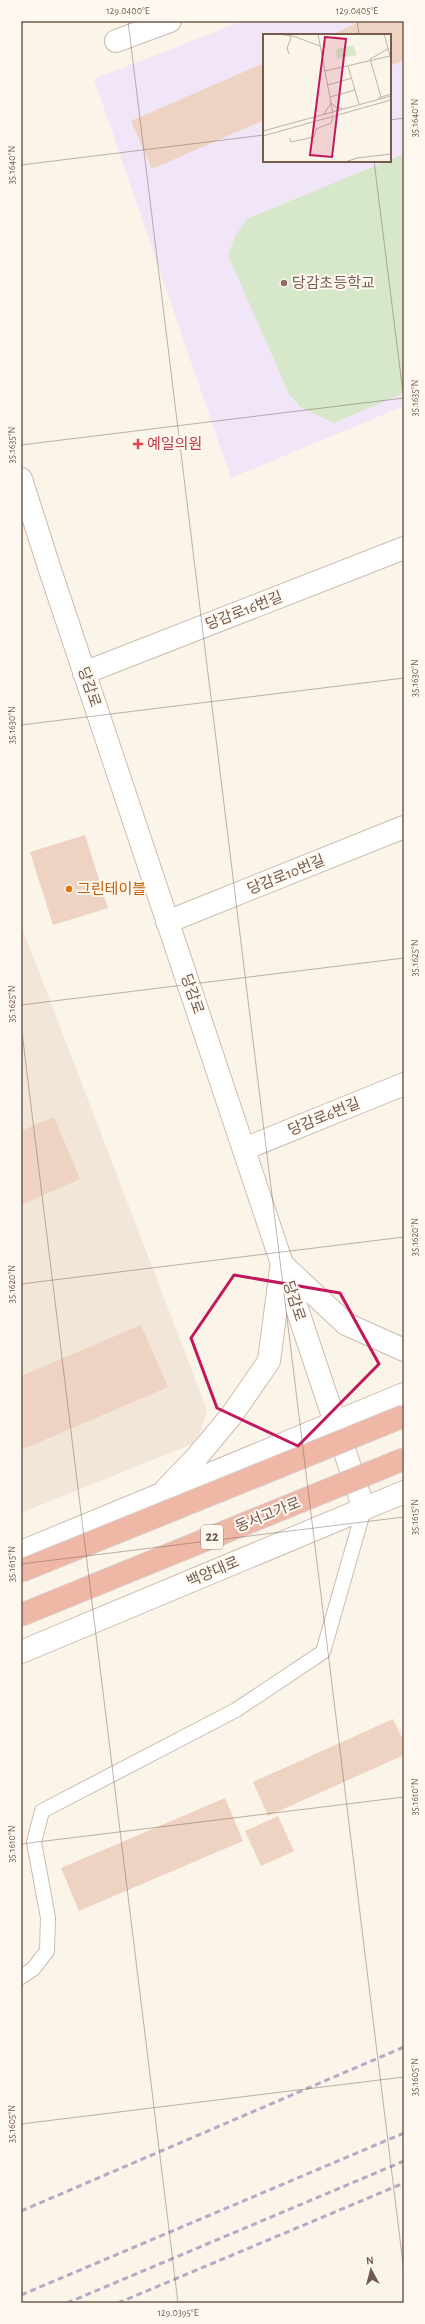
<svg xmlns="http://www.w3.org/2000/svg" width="425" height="2324" font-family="'Alegreya Sans','Noto Sans KR',sans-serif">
<rect width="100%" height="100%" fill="#fbf4e9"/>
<path fill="#f2e6d8" d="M21 925 207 1410 197 1442 21 1513Z"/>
<path fill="#f1e6f7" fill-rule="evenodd" d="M243 21H404V406L231 478 94 79ZM264 35H390V161H264Z"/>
<path fill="#d6e8c9" d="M404 154V393L334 423 300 407 289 394 228 255 235 236 247 219Z"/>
<g fill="#eed3c3">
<path d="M362 21H404V60L390 66V35H330Z"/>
<path d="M264 63V120L152 169 131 121Z"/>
<path d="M85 835 108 908 53 925 30 852Z"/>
<path d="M54 1117 80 1179 21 1205V1131Z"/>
<path d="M141 1325 168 1387 21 1450V1376Z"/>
<path d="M393 1719 404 1742V1755L268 1816 253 1782Z"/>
<path d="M225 1798 243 1841 79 1911 61 1868Z"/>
<path d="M278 1816 294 1851 261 1866 245 1831Z"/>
</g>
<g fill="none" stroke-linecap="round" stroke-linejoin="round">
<g stroke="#ccbcb0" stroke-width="16">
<path id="lane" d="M21 1977 33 1969 47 1951 48 1918 34 1842 42 1811 236 1710 323 1652 364 1509"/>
</g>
<g stroke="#ccbcb0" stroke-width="24">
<g id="street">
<path d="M116 41 170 21"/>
<path d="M84 673 404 548"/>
<path d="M167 922 404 827"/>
<path d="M244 1149 404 1084"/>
</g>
</g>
<g stroke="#cebcae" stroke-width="24">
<g id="secondary">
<path d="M21 479 51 573 364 1509"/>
<path d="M284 1266 346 1324 404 1350"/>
<path d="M166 1489 196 1458 231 1416 269 1361 281 1269"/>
<path d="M21 1552 404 1394"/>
<path d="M21 1652 404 1492"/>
</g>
</g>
<use href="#lane" stroke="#fff" stroke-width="14"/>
<use href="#street" stroke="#fff" stroke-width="22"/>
<use href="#secondary" stroke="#fff" stroke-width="22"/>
<g stroke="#b7a8c4" stroke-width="3" stroke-dasharray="6 4" stroke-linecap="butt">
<path d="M21 2211 404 2047"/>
<path d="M21 2295 404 2133"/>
<path d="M67 2303 404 2161"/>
<path d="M118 2303 404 2183"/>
</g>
<g stroke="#d8d1ce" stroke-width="24" stroke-linecap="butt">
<g id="highway-bridge">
<path d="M21 1571 404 1416"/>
<path d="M21 1615 404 1459"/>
</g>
</g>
<use href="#highway-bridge" stroke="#efb8a6" stroke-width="22"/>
</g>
<path fill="none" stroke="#c2185b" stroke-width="3" stroke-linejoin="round" d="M234 1275 340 1293 379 1364 298 1446 217 1408 191 1338Z"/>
<path fill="none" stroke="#735b4f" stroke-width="1" stroke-opacity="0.45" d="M128 21 404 2272M357 21 359 35M390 120 404 118M374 161 404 401M21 165 264 135M21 445 404 398M21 725 404 678M21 1005 404 958M21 1024 178 2303M21 1284 404 1237M21 1564 404 1517M21 1844 404 1797M21 2124 404 2077"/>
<circle fill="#8d6e63" stroke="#fef8f0" stroke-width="1.5" cx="284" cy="283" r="4"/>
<path fill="#e0444e" stroke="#fef8f0" stroke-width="1.5" d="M136 438h4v4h4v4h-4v4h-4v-4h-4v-4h4z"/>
<circle fill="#e8710a" stroke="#fef8f0" stroke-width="1.5" cx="69" cy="889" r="4"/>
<g text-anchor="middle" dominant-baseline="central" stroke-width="4" stroke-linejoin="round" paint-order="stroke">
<rect fill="#fef8f0" stroke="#9d8a7f" stroke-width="1" x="201" y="1525" width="22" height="24" rx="3"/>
<g font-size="14" font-weight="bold" fill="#735b4f">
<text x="212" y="1537">22</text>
</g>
<g font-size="15" fill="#785e54" stroke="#fef8f0" text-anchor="start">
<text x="292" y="283">당감초등학교</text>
</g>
<g font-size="15" fill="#be3a42" stroke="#fef8f0" text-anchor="start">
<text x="147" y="444">예일의원</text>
</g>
<g font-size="15" fill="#735b4f" stroke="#fef8f0">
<text transform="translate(244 611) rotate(-21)">당감로16번길</text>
<text transform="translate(89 687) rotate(71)">당감로</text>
<text transform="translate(286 875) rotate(-22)">당감로10번길</text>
<text transform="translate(192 994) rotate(71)">당감로</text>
<text transform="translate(324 1117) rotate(-22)">당감로6번길</text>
<text transform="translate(294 1301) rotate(72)">당감로</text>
<text transform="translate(268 1515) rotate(-22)">동서고가로</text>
<text transform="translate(213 1572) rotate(-23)">백양대로</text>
</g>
<g font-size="15" fill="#c56008" stroke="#fef8f0" text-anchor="start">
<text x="77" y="889">그린테이블</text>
</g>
</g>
<g transform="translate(263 34)">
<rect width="128" height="128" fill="#fbf4e9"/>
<path d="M90 11 94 21 74 25 73 15Z" fill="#d6e8c9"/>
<path fill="none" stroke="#c1b2a6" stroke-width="1" d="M15 0 30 2 57 12M26 0 28 4 24 14 26 20M55 0 70 80M121 0 128 25M85 32 96 70M62 37 127 22M65 51 89 44M67 63 92 56M118 63 107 25 125 15M115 64 128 60M61 80 68 69 74 74H80M0 97 128 62M0 102 128 66M27 104 28 108 51 103 53 95 68 89 70 83M82 128 94 124 128 120"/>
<path fill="#c2185b" fill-opacity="0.15" stroke="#c2185b" stroke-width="2" d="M62 3 83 5 69 123 47 121Z"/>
<rect width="128" height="128" fill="none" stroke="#735b4f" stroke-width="2"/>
</g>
<rect width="425" height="2324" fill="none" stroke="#fef8f0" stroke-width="44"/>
<g transform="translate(371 2270) rotate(353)" stroke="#fef8f0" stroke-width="3" paint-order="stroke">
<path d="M0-3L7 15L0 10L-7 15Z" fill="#735b4f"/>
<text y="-6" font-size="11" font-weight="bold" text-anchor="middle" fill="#735b4f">N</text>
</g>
<rect x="22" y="22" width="381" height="2280" fill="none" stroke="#735b4f" stroke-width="1.5"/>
<g font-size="10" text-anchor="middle" fill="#735b4f">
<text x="128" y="14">129.0400°E</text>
<text x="357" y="14">129.0405°E</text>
<text transform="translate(414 118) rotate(-90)" y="4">35.1640°N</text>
<text transform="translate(11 165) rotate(-90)" y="4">35.1640°N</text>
<text transform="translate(414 398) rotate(-90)" y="4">35.1635°N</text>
<text transform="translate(11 445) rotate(-90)" y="4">35.1635°N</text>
<text transform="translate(414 678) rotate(-90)" y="4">35.1630°N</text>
<text transform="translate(11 725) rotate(-90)" y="4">35.1630°N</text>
<text transform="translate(414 958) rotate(-90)" y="4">35.1625°N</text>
<text transform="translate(11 1004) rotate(-90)" y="4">35.1625°N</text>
<text transform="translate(414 1237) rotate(-90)" y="4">35.1620°N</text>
<text transform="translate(11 1284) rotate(-90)" y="4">35.1620°N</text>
<text transform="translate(414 1517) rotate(-90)" y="4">35.1615°N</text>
<text transform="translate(11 1564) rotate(-90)" y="4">35.1615°N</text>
<text transform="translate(414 1797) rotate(-90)" y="4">35.1610°N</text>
<text transform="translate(11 1844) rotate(-90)" y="4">35.1610°N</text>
<text transform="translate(414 2077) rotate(-90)" y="4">35.1605°N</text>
<text transform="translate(11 2124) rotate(-90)" y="4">35.1605°N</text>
<text x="178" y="2316">129.0395°E</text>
</g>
</svg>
